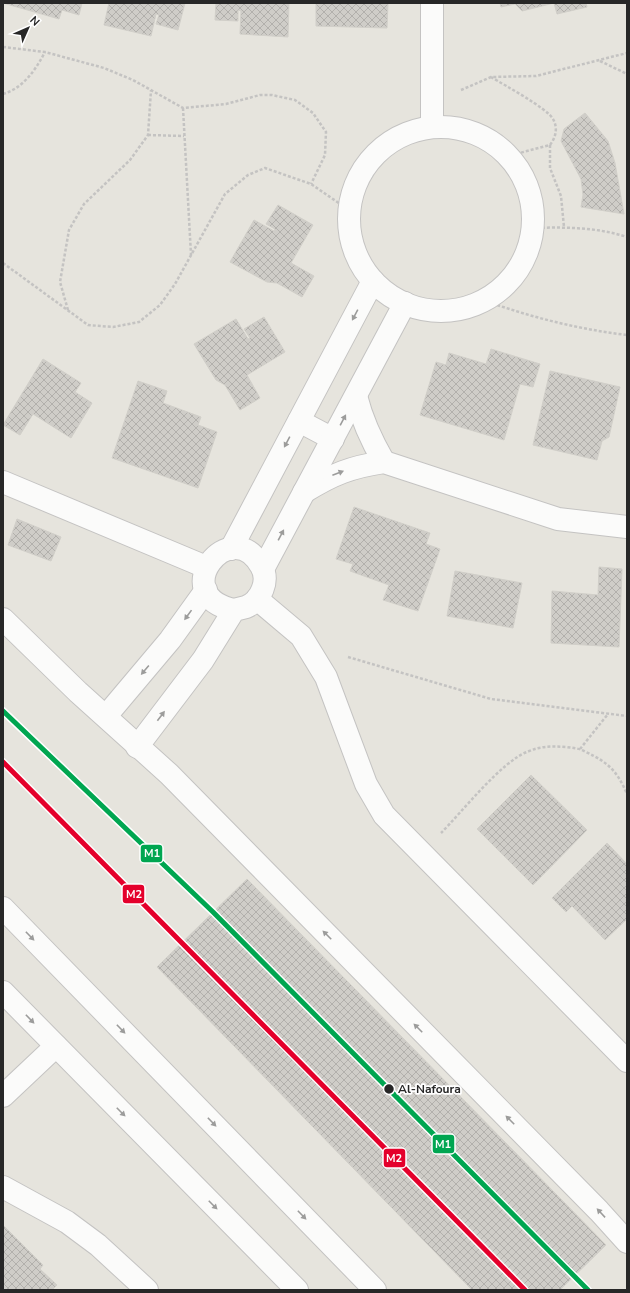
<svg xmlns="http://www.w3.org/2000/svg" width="630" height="1293" font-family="'Nunito Sans',sans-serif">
<defs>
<pattern id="building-cross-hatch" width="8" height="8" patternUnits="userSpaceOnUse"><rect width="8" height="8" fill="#cfcdc8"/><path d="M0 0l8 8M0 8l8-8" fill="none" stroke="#b2b0ac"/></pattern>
</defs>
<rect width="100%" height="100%" fill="#e6e4dd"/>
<g fill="url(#building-cross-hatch)" stroke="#d1cfc9">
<path d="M3 3H82L79 15 62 10 59 19Z"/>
<path d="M109 3H185L178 30 156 24 159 15 156 14 151 36 104 25Z"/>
<path d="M216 3H289L288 37 240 34 241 11 238 10V21L215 20Z"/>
<path d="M316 3H388L387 28 316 26Z"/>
<path d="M500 3H586L587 7 557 14 554 3 522 11 515 4 501 7Z"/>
<path d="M585 113 608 141 615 163 624 214 581 207 583 195 581 179 561 141 564 129Z"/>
<path d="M278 205 313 225 291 263 314 276 302 297 277 283 267 282 230 262 254 220 274 231 275 229 266 224Z"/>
<path d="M264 317 285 352 247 375 260 398 240 410 225 385 216 380 194 344 236 319 248 339 250 338 244 329Z"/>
<path d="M491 349 540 364 533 387 520 384 504 440 420 415 436 362 446 365 449 353 486 364Z"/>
<path d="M43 359 81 383 75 392 92 403 71 438 33 414 20 435 3 425Z"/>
<path d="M550 371 620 387 609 437 602 441 597 460 533 445Z"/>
<path d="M138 381 167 391 163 403 201 417 198 425 217 432 198 488 112 458Z"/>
<path d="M354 507 430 533 426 544 440 549 418 611 383 600 389 585 350 571 353 564 336 559Z"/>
<path d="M17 519 61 537 51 561 8 545Z"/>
<path d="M599 567 622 569 619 647 551 643 552 591 598 595Z"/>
<path d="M455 571 522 583 513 628 447 616Z"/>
<path d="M531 775 587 830 533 885 477 829Z"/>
<path d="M607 843 627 864V919L605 940 572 906 566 912 552 898Z"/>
<path d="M247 879 606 1245 560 1290H472L157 967Z"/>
<path d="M3 1225 43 1265 40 1269 57 1285 52 1290H3Z"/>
</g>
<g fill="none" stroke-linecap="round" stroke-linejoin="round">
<g stroke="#c4c3c2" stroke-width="24">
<g id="street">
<path d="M432 3V127"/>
<circle cx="441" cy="219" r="92"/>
<path d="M356 396C362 420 371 440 384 462"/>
<path d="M299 421 333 439"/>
<path d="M3 482 206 567"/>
<path d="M304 492C333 474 351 467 384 462L558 519 627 527"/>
<path d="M231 549 373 281"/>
<path d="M263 569 405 303"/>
<path d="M257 599 301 636 326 677 366 784 384 815 627 1061"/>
<path d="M106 716 170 640 206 590"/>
<path d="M137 747 203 660 234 610C238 609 242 608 246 607 261 601 270 580 261 566 231 512 165 595 234 610"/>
<path d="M3 992 297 1290"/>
<path d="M3 1096 56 1046"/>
<path d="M3 1187 67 1222 98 1245 147 1290"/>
</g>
</g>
<g stroke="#c4c3c2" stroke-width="24">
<g id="secondary">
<path d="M3 619 78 692 169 774 599 1211 627 1242"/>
<path d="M3 908 375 1290"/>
</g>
</g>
<g stroke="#c4c3c2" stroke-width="2.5" stroke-dasharray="3 2" stroke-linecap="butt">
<path d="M3 47 45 52 104 68 133 80 183 108 226 104 260 95H272L295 100 313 113 326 132 325 155 311 184"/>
<path d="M600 61 627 74"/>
<path d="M491 77C504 85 547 108 553 119 558 128 556 137 550 145L508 156"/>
<path d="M461 90 491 77 536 76 627 53"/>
<path d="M3 94C23 88 35 71 45 52"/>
<path d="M183 108 191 255"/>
<path d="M148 135 184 136"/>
<path d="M550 145V168L561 196 564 227"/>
<path d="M532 228C563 227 597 227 627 237"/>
<path d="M3 263 88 325 113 327 139 322 160 305 175 284 225 194 248 175 265 168 311 184 349 210"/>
<path d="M483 300C530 317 577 329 627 335"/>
<path d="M68 310 60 282 69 230 84 204 130 160 148 135 151 90"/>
<path d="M348 657 491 699 627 716"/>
<path d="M580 749 608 714"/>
<path d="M441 833C461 813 502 761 527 752 540 746 552 746 566 747 573 748 579 748 586 752 609 763 617 771 627 794"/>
</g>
<use href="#street" stroke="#fbfbfa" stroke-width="22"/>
<use href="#secondary" stroke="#fbfbfa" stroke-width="22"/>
<g stroke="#fff" stroke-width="8">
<path id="metro-1" d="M3 711 213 912 588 1290"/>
</g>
<g stroke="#fff" stroke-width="8">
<path id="metro-2" d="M3 762 525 1290"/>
</g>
<use href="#metro-1" stroke="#00a651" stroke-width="5"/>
<use href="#metro-2" stroke="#e4002b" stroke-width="5"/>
</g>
<defs><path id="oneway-solid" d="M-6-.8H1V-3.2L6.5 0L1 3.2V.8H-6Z"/></defs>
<g fill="#9c9c9b">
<use href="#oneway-solid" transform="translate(355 315) rotate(118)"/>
<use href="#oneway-solid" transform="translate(343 420) rotate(-62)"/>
<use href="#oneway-solid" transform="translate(287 442) rotate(118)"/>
<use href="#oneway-solid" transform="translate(338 473) rotate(-21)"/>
<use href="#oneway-solid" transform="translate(281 535) rotate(-62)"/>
<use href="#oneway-solid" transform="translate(188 615) rotate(126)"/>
<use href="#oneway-solid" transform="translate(145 670) rotate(130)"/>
<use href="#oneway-solid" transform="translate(161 716) rotate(-53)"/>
<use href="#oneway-solid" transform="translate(327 935) rotate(-135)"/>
<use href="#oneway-solid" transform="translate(30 936) rotate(46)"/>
<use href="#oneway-solid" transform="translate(30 1019) rotate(46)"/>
<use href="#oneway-solid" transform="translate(418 1028) rotate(-135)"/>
<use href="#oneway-solid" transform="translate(121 1029) rotate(46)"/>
<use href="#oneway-solid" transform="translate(121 1112) rotate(45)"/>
<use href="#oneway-solid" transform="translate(510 1120) rotate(-135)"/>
<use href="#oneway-solid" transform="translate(212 1122) rotate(46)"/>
<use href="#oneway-solid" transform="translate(213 1205) rotate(45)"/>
<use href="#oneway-solid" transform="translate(601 1213) rotate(-133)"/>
<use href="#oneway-solid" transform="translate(302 1215) rotate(46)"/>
</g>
<circle fill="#272727" stroke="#fff" stroke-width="1.5" cx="389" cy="1089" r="5.5"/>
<g text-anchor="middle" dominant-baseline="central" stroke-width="3.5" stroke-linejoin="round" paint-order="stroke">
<g font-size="12" font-weight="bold" fill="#272727" stroke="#fff" text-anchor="start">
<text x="398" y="1089">Al-Nafoura</text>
</g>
</g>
<g stroke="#fff" stroke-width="1.5">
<rect x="140" y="844" width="23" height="19" rx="4" fill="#00a651"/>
<rect x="122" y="884" width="23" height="20" rx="4" fill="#e4002b"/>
<rect x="432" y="1134" width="23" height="20" rx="4" fill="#00a651"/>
<rect x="383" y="1148" width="23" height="20" rx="4" fill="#e4002b"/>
</g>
<g font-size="11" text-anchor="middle" font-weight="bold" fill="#fff">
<text x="152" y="857">M1</text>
<text x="134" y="898">M2</text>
<text x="443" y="1148">M1</text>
<text x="394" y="1162">M2</text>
</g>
<rect width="630" height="1293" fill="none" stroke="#272727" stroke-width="8"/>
<g transform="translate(28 28) rotate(45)" stroke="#ffffff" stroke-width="3" paint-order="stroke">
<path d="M0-3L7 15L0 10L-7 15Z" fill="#272727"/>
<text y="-6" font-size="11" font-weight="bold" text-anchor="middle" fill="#272727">N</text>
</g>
</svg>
